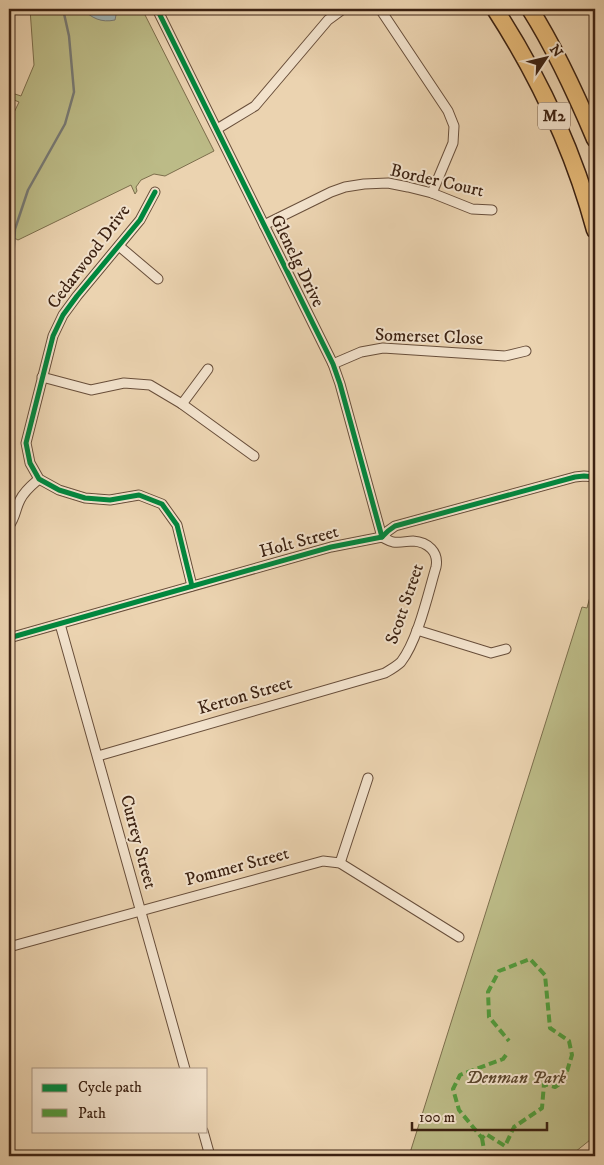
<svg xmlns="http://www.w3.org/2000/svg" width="604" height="1165" font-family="'IM FELL DW Pica',serif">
<rect width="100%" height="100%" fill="#ebd3b0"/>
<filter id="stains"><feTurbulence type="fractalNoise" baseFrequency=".004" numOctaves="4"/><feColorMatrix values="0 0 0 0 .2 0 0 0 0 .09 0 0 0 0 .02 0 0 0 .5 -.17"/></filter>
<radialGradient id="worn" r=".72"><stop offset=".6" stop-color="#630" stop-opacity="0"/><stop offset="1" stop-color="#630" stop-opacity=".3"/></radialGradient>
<g fill="#bcbb87" stroke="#7c6e4c">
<path d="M30 9H142L214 151 165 176 154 174 141 180 136 187 137 191 135 194 131 185 18 240 9 235V123L19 102 9 98V92L21 96 34 65Z"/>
<path d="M595 578V1136L570 1156H409L582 607 587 608Z"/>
</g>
<path fill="#9eb5b7" stroke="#777a75" d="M82 9H114L116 15 115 20C101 23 92 18 82 9Z"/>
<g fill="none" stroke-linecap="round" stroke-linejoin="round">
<path stroke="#777a75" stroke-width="2.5" d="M9 322 15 229 28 190 65 124 74 92 69 36 63 9"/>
<g stroke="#684e3a" stroke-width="11">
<g id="minor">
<path d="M157 9 333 364 340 384 382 537"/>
<path d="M380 9 448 111 454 126 453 143 432 193"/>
<path d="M217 129 255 106 328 20 343 9"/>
<path d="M155 192 140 220 77 296 63 315 53 336 26 443 30 463 39 479 59 490 85 498 110 500 139 495 162 504 177 525 192 586"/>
<path d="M264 225 331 192 345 187 364 184 388 183 408 187 432 193 472 209 492 210"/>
<path d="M119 246 158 279"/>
<path d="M333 364 361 352 383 348 505 356 526 351"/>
<path d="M42 377 91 390 124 383 150 385 182 404 254 456"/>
<path d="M182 404 208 369"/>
<path d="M9 526C16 516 15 510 20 500 25 490 32 485 39 479"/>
<path d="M60 624 185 1069"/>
<path d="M417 630 491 653 506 649"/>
<path d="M9 638 331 547 382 537 388 531 395 526 575 477 584 476 595 477"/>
<path d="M98 756 385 673C390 670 397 666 401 662 418 640 428 594 436 567 439 552 428 542 413 541 407 541 400 543 393 542 389 541 386 539 382 537"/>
<path d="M340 863 368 778"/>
<path d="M9 947 323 861 340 863 459 937"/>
<path d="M203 1131 210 1156"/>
</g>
</g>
<g stroke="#3c2212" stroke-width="19">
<g id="motorway">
<path d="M495 9C539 77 574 152 595 230"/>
<path d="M530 9C556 50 576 94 595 139"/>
</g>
</g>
<use href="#minor" stroke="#f2e2cc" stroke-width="9"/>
<use href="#motorway" stroke="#e6ba78" stroke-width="16"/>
<g stroke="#529b3c" stroke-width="4" stroke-dasharray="8 4" stroke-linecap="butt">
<path d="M506 1055 503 1059 460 1075 453 1089 459 1110 482 1138 486 1134 505 1146 514 1127 542 1108 544 1084 555 1087 564 1081 572 1055 569 1041 550 1028 545 975 530 959 499 971 488 992 489 1017 509 1041"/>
<path d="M482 1138 485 1156"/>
</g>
<g stroke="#f2e2cc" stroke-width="8">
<g id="cycleway">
<path d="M157 9 333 364 340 384 382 537"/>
<path d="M155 192 140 220 77 296 63 315 53 336 26 443 30 463 39 479 59 490 85 498 110 500 139 495 162 504 177 525 192 586"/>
<path d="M9 638 331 547 382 537 388 531 395 526 575 477 584 476 595 477"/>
</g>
</g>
<use href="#cycleway" stroke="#00873e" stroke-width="5"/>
</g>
<g text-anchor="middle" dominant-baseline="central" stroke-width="4" stroke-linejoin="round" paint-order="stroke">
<rect fill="#f2e2cc" stroke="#735c4a" stroke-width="1" x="538" y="102.5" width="32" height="27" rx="4"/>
<g font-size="16" font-weight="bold" fill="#3c2212">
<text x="554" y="116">M2</text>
</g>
<g font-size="18" fill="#3c2212" stroke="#f2e2cc">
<text transform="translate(437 181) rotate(13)">Border Court</text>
<text transform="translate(89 257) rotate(-53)">Cedarwood Drive</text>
<text transform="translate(297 261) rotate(64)">Glenelg Drive</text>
<text transform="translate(429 337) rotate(2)">Somerset Close</text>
<text transform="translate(299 542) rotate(-15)">Holt Street</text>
<text transform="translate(405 604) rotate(-71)">Scott Street</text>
<text transform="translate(245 696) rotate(-16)">Kerton Street</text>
<text transform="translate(138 842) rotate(75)">Currey Street</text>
<text transform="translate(237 867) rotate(-15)">Pommer Street</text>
</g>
<g font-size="18" font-style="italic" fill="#5c482f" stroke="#f2e2cc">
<text x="516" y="1078">Denman Park</text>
</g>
</g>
<rect width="604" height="1165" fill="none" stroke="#ebd3b0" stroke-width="30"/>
<rect x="10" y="10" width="584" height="1145" fill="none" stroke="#3c2212" stroke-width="2.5"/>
<rect x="15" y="15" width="574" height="1135" fill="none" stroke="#3c2212"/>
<rect x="32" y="1068" width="175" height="65" fill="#f2e2cc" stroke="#a99582"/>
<rect x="42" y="1084" width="25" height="8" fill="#00873e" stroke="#a99582"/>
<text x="78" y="1092" font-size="15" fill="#3c2212">Cycle path</text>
<rect x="42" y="1109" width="25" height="8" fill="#529b3c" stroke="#a99582"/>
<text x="78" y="1118" font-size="15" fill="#3c2212">Path</text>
<g transform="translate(546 58) rotate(55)" stroke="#f2e2cc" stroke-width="4" paint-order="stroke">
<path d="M0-4L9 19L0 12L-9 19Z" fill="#3c2212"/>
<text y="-8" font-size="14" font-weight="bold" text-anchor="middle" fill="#3c2212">N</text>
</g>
<path d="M412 1122v8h135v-8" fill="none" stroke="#3c2212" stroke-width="2.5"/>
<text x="419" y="1122" font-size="15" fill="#3c2212" stroke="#f2e2cc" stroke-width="4" paint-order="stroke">100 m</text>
<rect width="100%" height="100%" filter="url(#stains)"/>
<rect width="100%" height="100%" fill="url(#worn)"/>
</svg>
